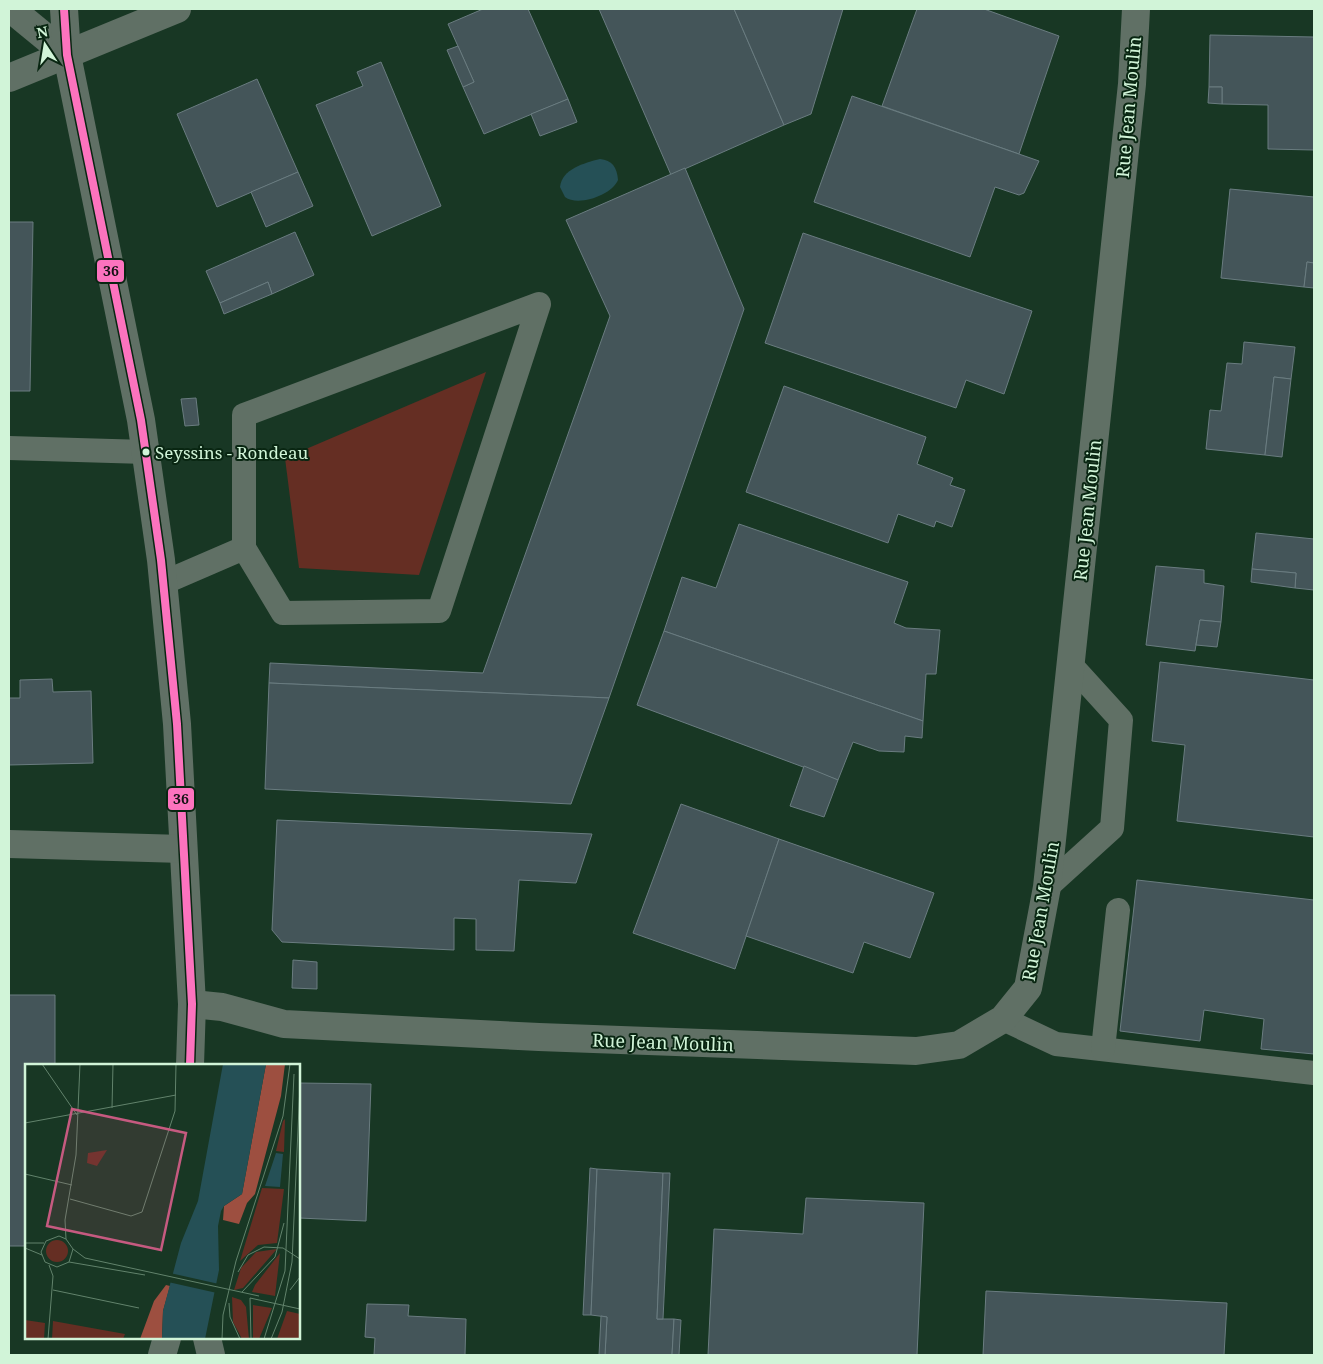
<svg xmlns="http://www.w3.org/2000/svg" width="1323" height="1364" font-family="'Noto Serif',serif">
<rect width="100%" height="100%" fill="#183724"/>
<path fill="#652e23" d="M486 372 419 575 299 568 285 458Z"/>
<path fill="#255056" d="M600 159C612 160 617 167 618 180 612 195 578 207 565 197L560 187C562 169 584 163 600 159Z"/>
<g fill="#445559" stroke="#6a7c80">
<path d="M483 9H528L568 99 484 134 463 87 474 82 448 24Z"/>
<path d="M599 9H734L784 125 671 175Z"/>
<path d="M734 9H843L811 114 784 125Z"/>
<path d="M917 9H984L1059 36 1019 154 882 106Z"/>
<path d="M1210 35 1314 37V150L1268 149V105L1222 104V87H1209Z"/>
<path d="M458 46 474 82 463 87 447 50Z"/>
<path d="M381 62 441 206 372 236 316 105 363 86 357 72Z"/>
<path d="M257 79 298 172 217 207 177 114Z"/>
<path d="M1209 87H1222V104L1208 103Z"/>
<path d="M852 96 1039 161 1024 193 1019 195 995 187 970 257 814 202Z"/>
<path d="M568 99 577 122 540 136 531 114Z"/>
<path d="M685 168 744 309 609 698 269 683 270 663 483 673 610 316 566 220Z"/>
<path d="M298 172 313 206 266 227 251 192Z"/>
<path d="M1230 189 1314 197V263L1307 262 1304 287 1221 278Z"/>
<path d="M9 222H33L30 391H9Z"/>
<path d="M295 232 314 275 272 294 268 282 220 303 206 271Z"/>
<path d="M803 233 1032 311 1004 394 966 380 956 408 765 343Z"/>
<path d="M1307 262 1314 263V288L1304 287Z"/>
<path d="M268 282 272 294 224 314 220 303Z"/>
<path d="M1244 342 1295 347 1291 379 1274 377 1265 455 1206 449 1210 410 1221 411 1227 363 1242 364Z"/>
<path d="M1274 377 1291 379 1282 457 1265 455Z"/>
<path d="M784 386 926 437 917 464 953 478 950 485 965 490 952 527 936 521 934 527 898 514 888 543 746 492Z"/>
<path d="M196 398 199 425 185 426 181 399Z"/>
<path d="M739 524 908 582 894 623 906 628 940 630 936 674H926L923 721 664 631 682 577 716 588Z"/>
<path d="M1256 533 1314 539V590L1295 588 1296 573 1252 569Z"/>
<path d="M1156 566 1204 570V583L1224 586 1221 622 1200 620 1195 651 1146 645Z"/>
<path d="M1252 569 1296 573 1295 588 1251 582Z"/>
<path d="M1200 620 1221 622 1217 647 1196 645Z"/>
<path d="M664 631 923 721 922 738 905 736 904 752 879 751 853 742 838 780 637 705Z"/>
<path d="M1160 662 1314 680V837L1177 821 1185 745 1152 741Z"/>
<path d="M52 679 53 692 91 691 93 763 9 765V698H20V680Z"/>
<path d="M269 683 609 698 571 804 265 789Z"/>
<path d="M804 766 838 780 824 817 790 806Z"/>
<path d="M681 804 779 839 735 969 633 933Z"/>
<path d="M277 820 592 834 576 883 519 880 514 951 476 950V919L454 918V950L282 942 272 930Z"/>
<path d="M779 839 934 893 910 958 864 942 853 973 746 936Z"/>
<path d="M1137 880 1314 900V1054L1261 1049 1264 1019 1204 1010 1200 1041 1120 1031Z"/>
<path d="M293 960 317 962V989L292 988Z"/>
<path d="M9 995H55V1065H26V1246H9Z"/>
<path d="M299 1083 371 1084 366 1221 299 1218Z"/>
<path d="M590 1168 597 1169 591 1315H583Z"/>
<path d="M597 1169 663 1173 657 1319H674L672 1355H605L607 1317 591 1315Z"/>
<path d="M663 1173H670L663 1319H657Z"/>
<path d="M806 1198 924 1203 917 1355H708L714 1229 803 1234Z"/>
<path d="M986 1291 1227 1303 1224 1355H983Z"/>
<path d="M367 1304 409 1305 408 1316 466 1319 465 1355H374L375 1338 365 1337Z"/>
<path d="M601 1316 607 1317 605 1355H599Z"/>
<path d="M674 1319 681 1320 679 1355H672Z"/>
</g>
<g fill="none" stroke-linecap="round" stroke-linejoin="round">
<g stroke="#607065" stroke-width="24">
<path d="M9 448 146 452"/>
<path d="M163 583 244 548 283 613 439 611 539 304 244 415V548"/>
<path d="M1047 887 1112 828 1121 720 1071 665"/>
<path d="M1003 1019 1056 1044 1314 1073"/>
<path d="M1103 1049 1118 910"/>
</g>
<g stroke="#607065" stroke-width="28">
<path d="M11 9 67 55"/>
<path d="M64 9 67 55 141 420 161 560 177 724 192 1004 190 1065"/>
<path d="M9 78 177 9"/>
<path d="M9 844 183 849"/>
<path d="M192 1004 222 1007 284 1024 539 1037 916 1051 959 1045 1003 1019 1028 988 1047 887 1132 84 1136 9"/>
<path d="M207 1338 211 1355"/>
<path d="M162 1355 167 1338"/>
</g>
<g stroke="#092612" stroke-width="11">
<path id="bus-1" d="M64 9 67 55 141 420 161 560 177 724 192 1004 190 1065"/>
</g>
<use href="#bus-1" stroke="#fc73be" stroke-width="8"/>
</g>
<circle fill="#d1f4d8" stroke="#092612" stroke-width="2" cx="146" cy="452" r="4.5"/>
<g text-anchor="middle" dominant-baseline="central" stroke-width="4" stroke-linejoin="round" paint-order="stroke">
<g font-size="17" fill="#d1f4d8" stroke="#092612" text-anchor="start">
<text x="155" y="452">Seyssins - Rondeau</text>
</g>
<g font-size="18" fill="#d1f4d8" stroke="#092612">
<text transform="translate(1128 107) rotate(-85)">Rue Jean Moulin</text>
<text transform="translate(1087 510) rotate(-84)">Rue Jean Moulin</text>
<text transform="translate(1040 911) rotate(-80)">Rue Jean Moulin</text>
<text transform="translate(663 1042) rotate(2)">Rue Jean Moulin</text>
</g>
</g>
<g transform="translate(25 1064)">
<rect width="275" height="275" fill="#183724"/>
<path d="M260 55 259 88 251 87 258 57ZM82 86 72 102 62 99 63 89ZM237 124 259 125 252 179 233 181 215 197ZM21 187a11 11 0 1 1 22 0a11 11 0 1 1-22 0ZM252 185 218 224 209 226 216 204 231 188ZM255 189 250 232 227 228 230 221ZM207 233 216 236 221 243 224 275H217L208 258ZM228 241 247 244 234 275H228ZM262 247 275 250V275H252ZM0 256 20 259 19 275H0ZM28 257 100 270 98 275H27Z" fill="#652e23"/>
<path d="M241 0H260L256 32 230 130 222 139 214 160 198 156 199 142 217 130ZM141 221 145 222 138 247 137 275H115L129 237Z" fill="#9d4f40"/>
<path d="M198 0H241L217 130 199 142 196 147 193 162 194 206 180 275H137L138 247 156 179 173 137ZM251 89 258 90 255 123 240 122Z" fill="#255056"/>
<path d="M145 209 194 220 192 229 143 218Z" fill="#183724"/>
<path fill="none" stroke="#62836c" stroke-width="1" d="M17 0 52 51M87 44 88 0M0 59 151 31M0 110 47 121M45 135 106 152 117 148 150 47 151 0M41 175 40 156 51 91 55 0M0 179H19M0 184 17 191M48 185 44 198 32 203 20 198 16 188 21 177 34 172 41 175 48 185 60 194 234 232M44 198 120 211M213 208 223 191 239 183 258 184 275 195M28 226 114 244M265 226 275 213M217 228 250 193 259 159M204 239 205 253 215 275M23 275 28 212 24 201M197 275 198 251 211 197 258 52 265 0M226 275 225 234 275 245M239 275 260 207 269 10M246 275 257 248 267 198 275 21"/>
<path fill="#c65a80" fill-opacity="0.15" stroke="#c65a80" stroke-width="2.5" d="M47 45 161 69 136 186 22 162Z"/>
<rect width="275" height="275" fill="none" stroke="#d1f4d8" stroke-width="2.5"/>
</g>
<g stroke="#092612" stroke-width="2">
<rect x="96" y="259" width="29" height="24" rx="5" fill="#fc73be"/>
<rect x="167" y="787" width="28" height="24" rx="5" fill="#fc73be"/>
</g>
<g font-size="14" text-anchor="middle" font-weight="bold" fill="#111">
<text x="111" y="276">36</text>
<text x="181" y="804">36</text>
</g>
<rect width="1323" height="1364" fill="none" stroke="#d1f4d8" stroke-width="20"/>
<g transform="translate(45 45) rotate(348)" stroke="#092612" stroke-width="4" paint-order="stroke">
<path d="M0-4L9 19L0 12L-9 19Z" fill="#d1f4d8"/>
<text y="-8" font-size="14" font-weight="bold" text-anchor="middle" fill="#d1f4d8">N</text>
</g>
</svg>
